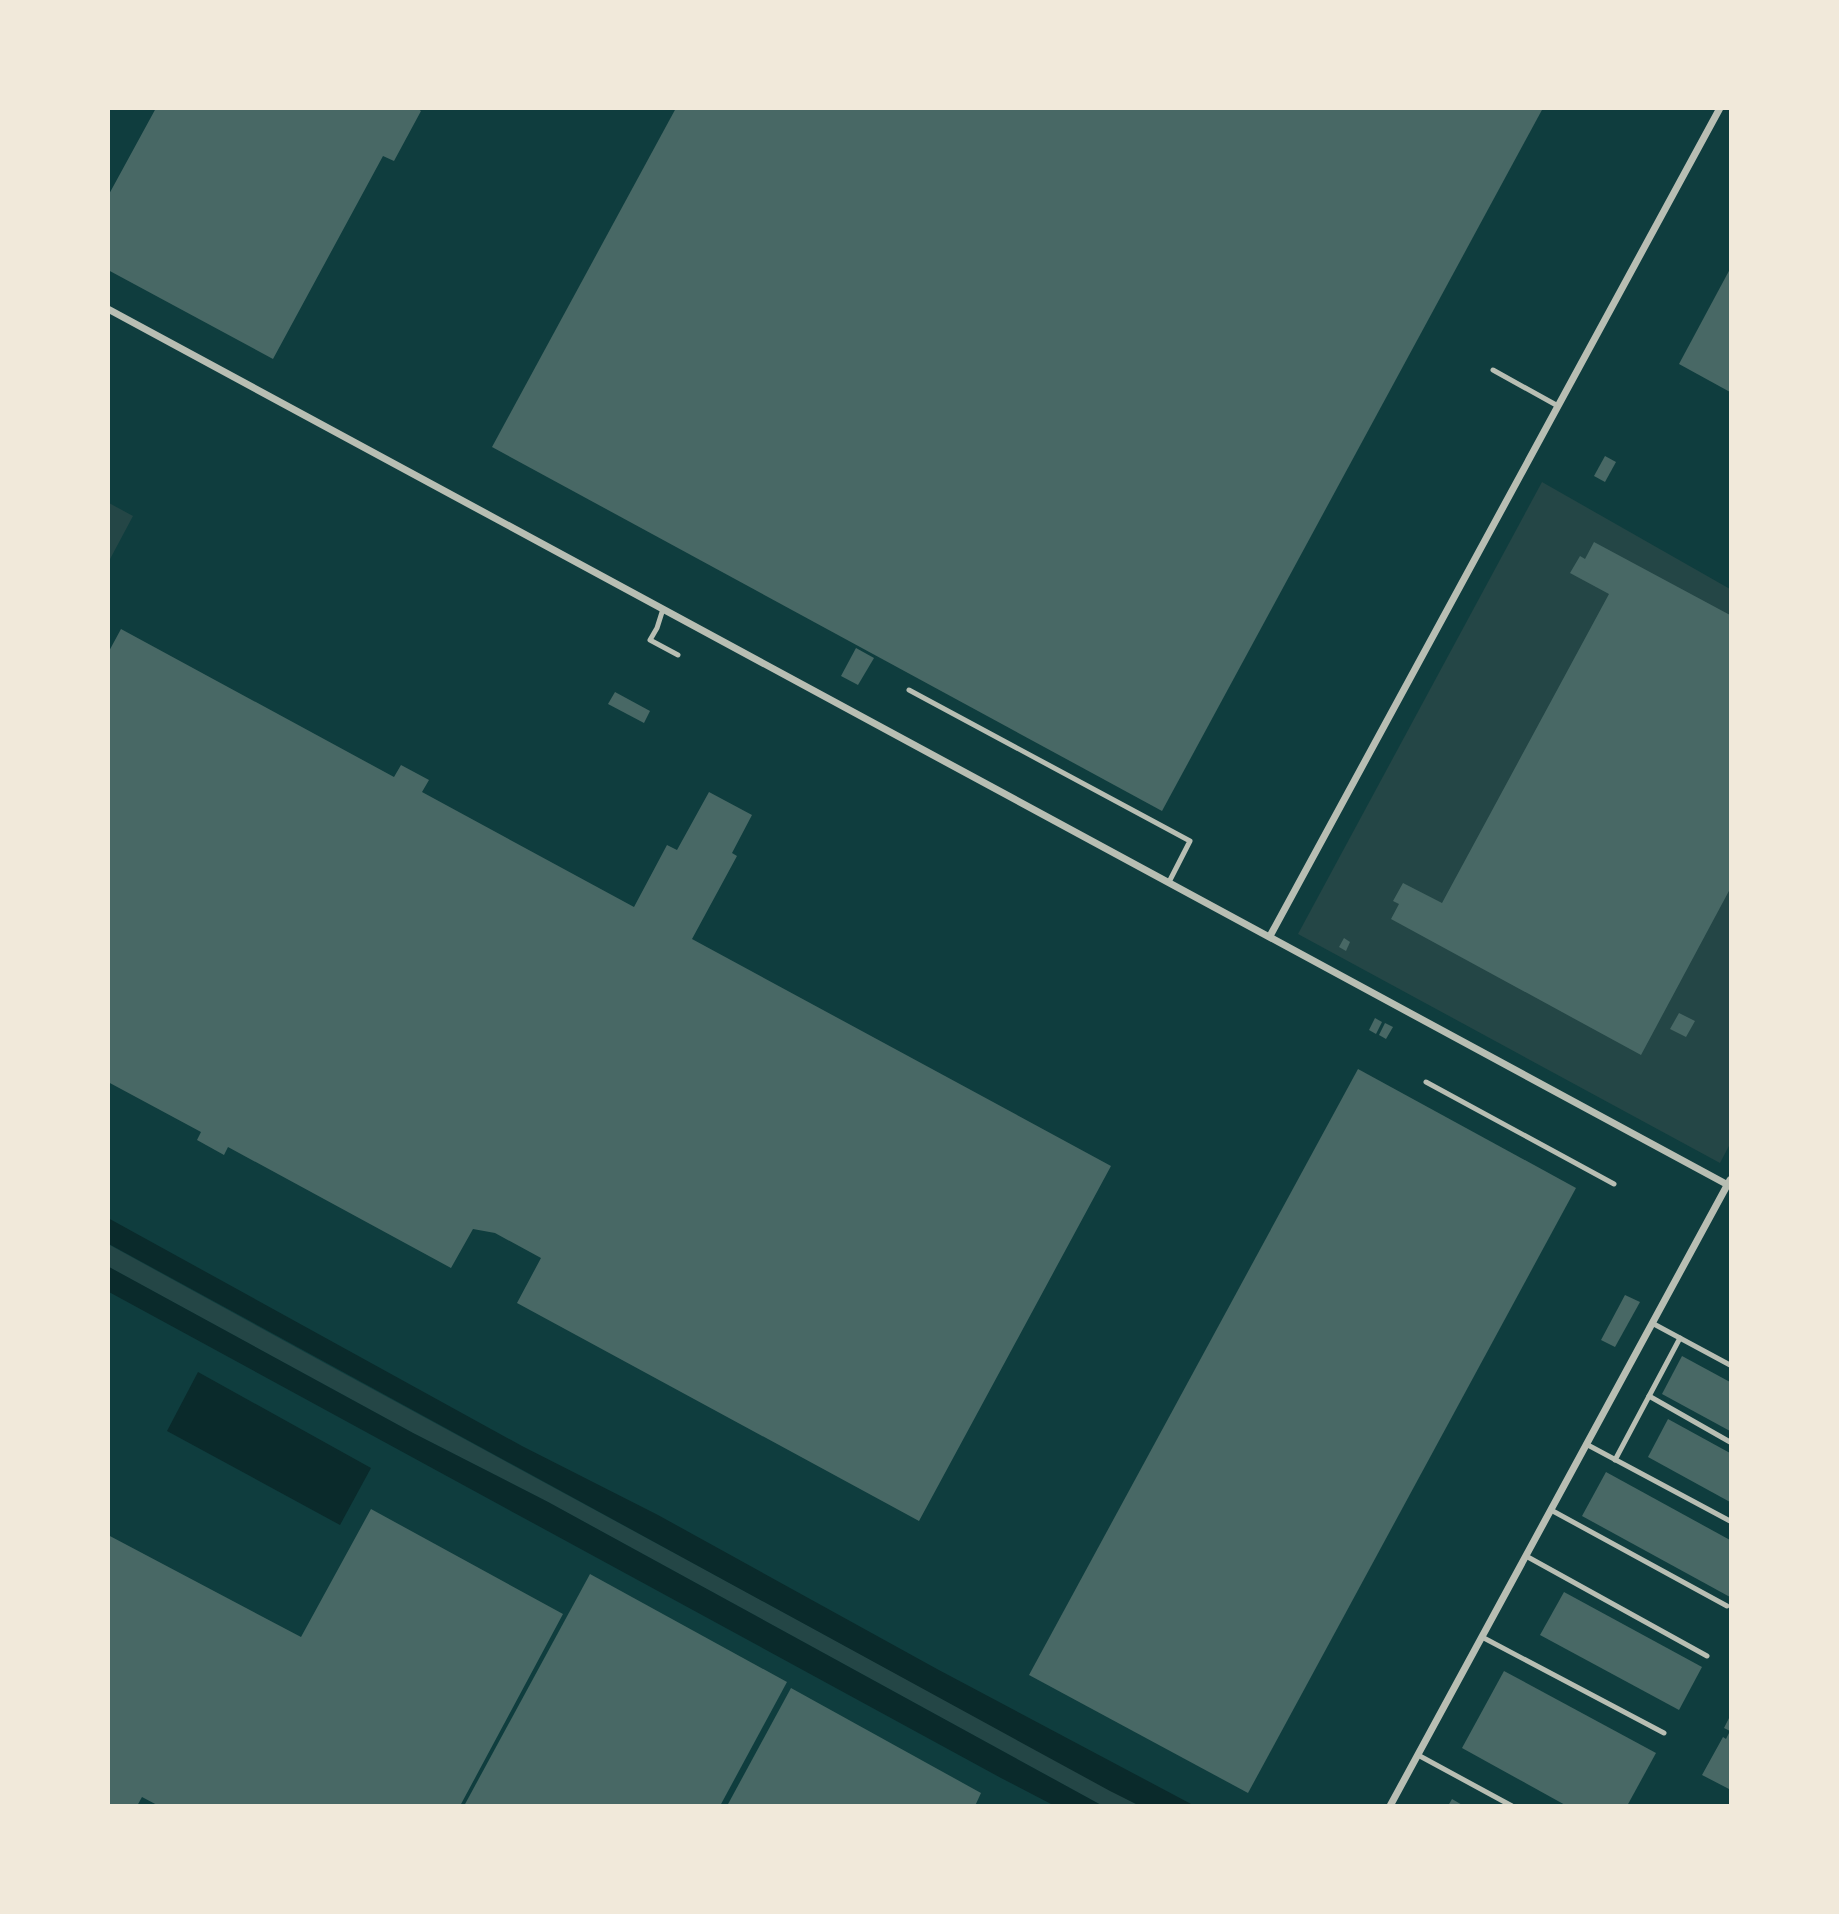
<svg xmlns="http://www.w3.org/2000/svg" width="1839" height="1914" font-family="'Exo 2',sans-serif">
<rect width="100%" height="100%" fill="#0f3d3e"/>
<g fill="#244646">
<path d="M1542 482 1730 589V1144L1720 1163 1298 934Z"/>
<path d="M109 503 133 516 109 561Z"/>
<path d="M108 1244 332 1367 1138 1805H1101L548 1502 413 1433 109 1267Z"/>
</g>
<g fill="#0a2a2b">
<path d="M108 1218 522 1446 658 1515 937 1669 1193 1805H1138L1110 1791 109 1244Z"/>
<path d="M109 1267 413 1433 548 1502 1101 1805H1053L1001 1778 109 1292Z"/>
<path d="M198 1372 371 1468 340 1525 167 1431Z"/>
</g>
<g fill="#486865">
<path d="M156 108H417L421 111 394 161 383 156 273 359 108 270V196Z"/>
<path d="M676 108H1543L1162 811 492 447Z"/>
<path d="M1730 269V392L1679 364Z"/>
<path d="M1605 456 1616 462 1605 482 1594 476Z"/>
<path d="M1594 542 1730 615V889L1641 1055 1391 919 1399 904 1393 901 1403 883 1442 903 1609 594 1570 573 1580 556 1585 559Z"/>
<path d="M121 629 394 777 401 765 429 780 422 792 634 907 667 845 677 850 709 792 752 815 732 853 737 856 692 939 1111 1166 919 1521 517 1303 541 1258 495 1233 473 1229 451 1268 228 1147 224 1155 197 1140 201 1132 108 1082V653Z"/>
<path d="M856 648 874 658 858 685 841 676Z"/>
<path d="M615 692 650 711 644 723 608 704Z"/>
<path d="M1344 938 1350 942 1346 951 1339 947Z"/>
<path d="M1679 1013 1695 1021 1686 1037 1670 1029Z"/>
<path d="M1375 1018 1382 1022 1376 1034 1369 1030Z"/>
<path d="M1385 1023 1393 1027 1386 1039 1379 1035Z"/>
<path d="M1358 1069 1576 1188 1248 1793 1029 1675Z"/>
<path d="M1625 1295 1640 1302 1615 1347 1601 1340Z"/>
<path d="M1682 1356 1730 1382V1431L1662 1394Z"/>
<path d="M1668 1419 1730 1453V1502L1648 1457Z"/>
<path d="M1606 1472 1730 1540V1597L1582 1516Z"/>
<path d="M371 1509 563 1614 460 1806H159L142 1797 137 1806H108V1535L301 1637Z"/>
<path d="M590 1574 787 1682 720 1806H464Z"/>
<path d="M1564 1592 1702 1667 1679 1710 1540 1635Z"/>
<path d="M1504 1671 1656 1753 1627 1806H1567L1462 1748Z"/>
<path d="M791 1688 981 1793 975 1806H727Z"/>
<path d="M1730 1716V1786L1729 1789 1702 1775 1723 1737 1726 1739 1730 1731 1724 1728Z"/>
<path d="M1452 1799 1464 1806H1448Z"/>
</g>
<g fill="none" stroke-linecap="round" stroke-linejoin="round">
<g stroke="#b8beb3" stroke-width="5">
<path d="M1493 370 1558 406"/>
<path d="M663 609 657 628 650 640 678 655"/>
<path d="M909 690 1190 841 1169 882"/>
<path d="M1426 1082 1614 1184"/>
<path d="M1652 1323 1730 1365"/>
<path d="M1649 1396 1730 1442"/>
<path d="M1586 1444 1730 1521"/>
<path d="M1615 1460 1680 1338"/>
<path d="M1551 1510 1727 1606"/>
<path d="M1526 1556 1707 1656"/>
<path d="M1482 1637 1664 1733"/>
<path d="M1418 1755 1512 1806"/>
</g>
<g stroke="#b8beb3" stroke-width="7">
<path d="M108 309 1728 1185"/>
<path d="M1270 936 1720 108"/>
<path d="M1390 1806 1730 1180"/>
</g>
</g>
<rect width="1839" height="1914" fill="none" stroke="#f1e9da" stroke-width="220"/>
</svg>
